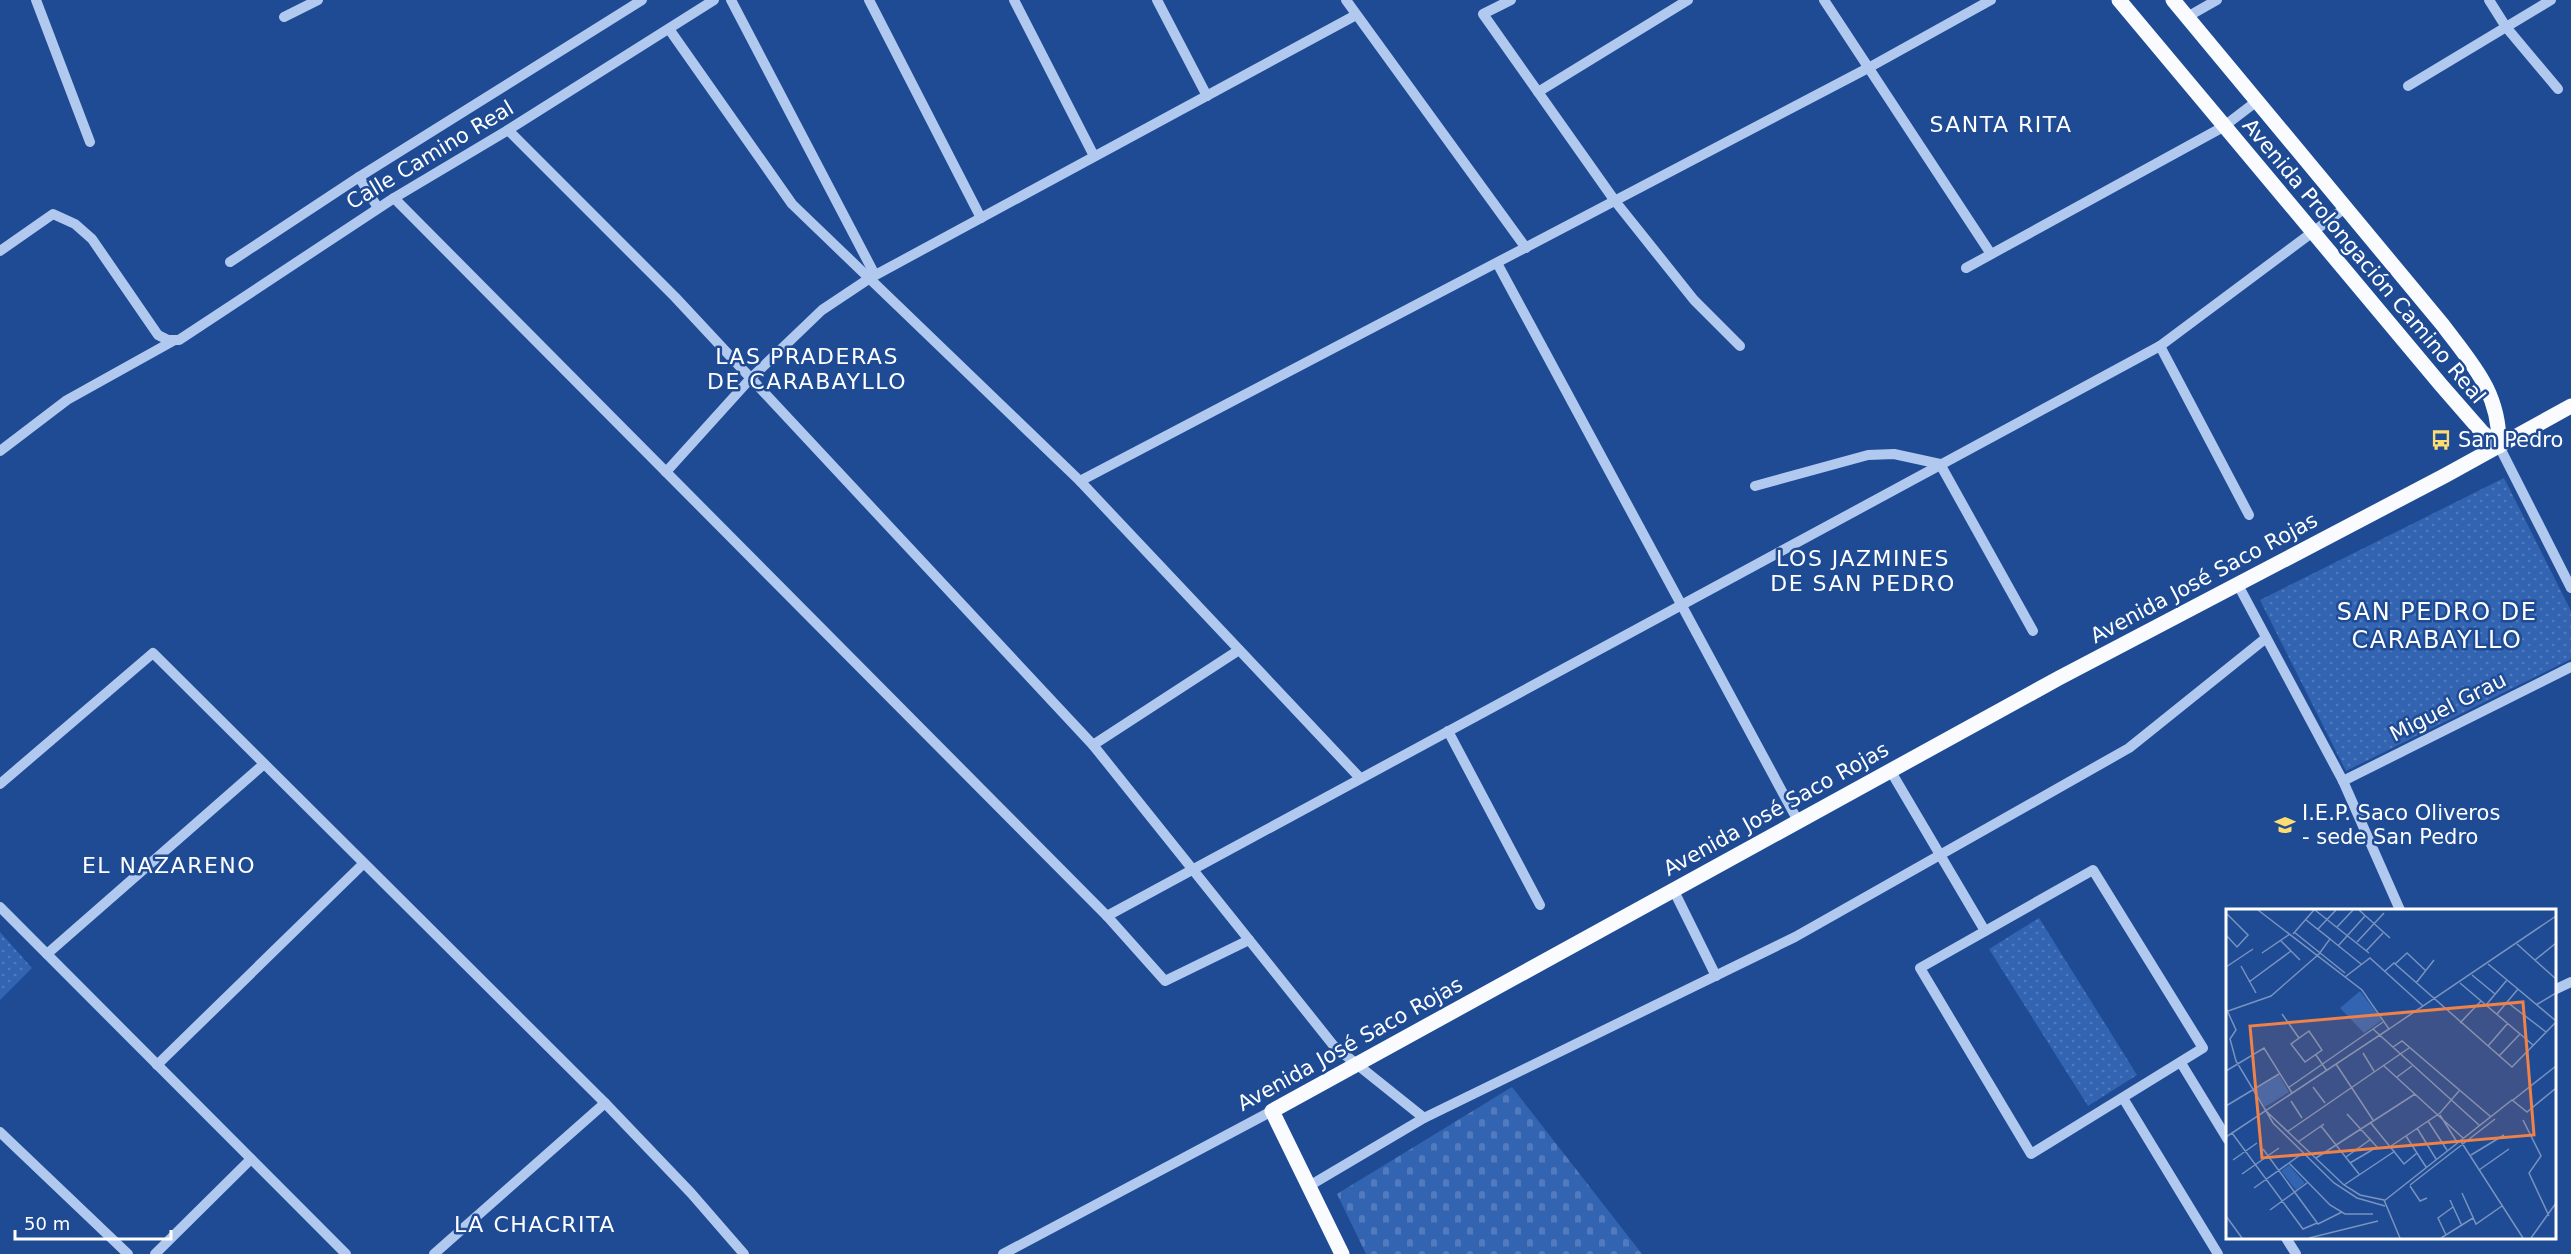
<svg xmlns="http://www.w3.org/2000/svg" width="2571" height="1254" font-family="'DejaVu Sans',sans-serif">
<defs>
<pattern id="cemetery-stones" width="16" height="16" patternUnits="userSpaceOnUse" patternTransform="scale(1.5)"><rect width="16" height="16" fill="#3264b2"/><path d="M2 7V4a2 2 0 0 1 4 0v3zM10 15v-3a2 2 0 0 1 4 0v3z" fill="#517bbe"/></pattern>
<pattern id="park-dots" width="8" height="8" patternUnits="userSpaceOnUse" patternTransform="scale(1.5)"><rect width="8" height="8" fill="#3264b2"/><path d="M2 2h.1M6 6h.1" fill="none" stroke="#517bbe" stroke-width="1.8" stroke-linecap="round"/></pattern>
</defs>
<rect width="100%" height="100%" fill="#1e4b94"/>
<path fill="url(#cemetery-stones)" d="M1512 1087 1642 1254H1366L1337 1194Z"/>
<g fill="url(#park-dots)">
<path d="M2504 478 2571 611V659L2346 771 2260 600Z"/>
<path d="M2039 918 2137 1075 2088 1106 1989 949Z"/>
<path d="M0 932 32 968 0 1000Z"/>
</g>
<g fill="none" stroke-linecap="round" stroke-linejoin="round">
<g stroke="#b1c9ee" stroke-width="10">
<path d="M36 0 90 142"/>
<path d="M731 0 875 275"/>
<path d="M869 0 981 218"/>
<path d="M1014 0 1094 156"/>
<path d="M1157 0 1207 96"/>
<path d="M1346 0 1526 248"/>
<path d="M1511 0 1483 14 1615 201 1694 300 1740 346"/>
<path d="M1824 0 1991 254"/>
<path d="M2489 0 2506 27 2558 89"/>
<path d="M284 17 318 0"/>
<path d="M2187 17 2217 0"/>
<path d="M669 29 792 204 1080 481 1360 778"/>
<path d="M2408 86 2551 0"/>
<path d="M1538 92 1688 0"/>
<path d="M508 130 675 297 1093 745 1334 1046 1424 1118"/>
<path d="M359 177 642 0"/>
<path d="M394 198 1107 916 1165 981 1249 940"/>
<path d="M0 251 53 214 75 224 92 239 158 335 168 340H179L394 198 508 130 714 0"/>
<path d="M230 262 359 177 378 208"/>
<path d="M1497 263 1798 821"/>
<path d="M1966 268 2223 127 2257 101"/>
<path d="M2160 346 2249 515"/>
<path d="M2499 446 2571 588"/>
<path d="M0 451 67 400 173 341"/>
<path d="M666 472 751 378 822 310 870 278 1356 15"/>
<path d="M1080 481 1870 67 1991 0"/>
<path d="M1755 486 1868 455 1894 454 1940 464 2033 631"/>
<path d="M2237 583 2343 781 2400 910"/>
<path d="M1448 731 1540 905"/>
<path d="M1093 745 1239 650"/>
<path d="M1890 770 1985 931"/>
<path d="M2343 781 2571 667"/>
<path d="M0 784 153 653 605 1103 691 1193 744 1254"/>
<path d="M2093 870 2203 1048 2031 1154 1920 968Z"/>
<path d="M1673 889 1716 976"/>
<path d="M0 907 346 1254"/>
<path d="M1107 916 2160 346 2345 208"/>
<path d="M47 954 264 764"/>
<path d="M2554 990 2571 982"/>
<path d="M2181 1063 2228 1140"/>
<path d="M157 1065 363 864"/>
<path d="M2123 1098 2218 1254"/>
<path d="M0 1132 128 1254"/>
<path d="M1309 1186 1424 1118 1795 937 2129 748 2266 638"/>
<path d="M2286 1238 2296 1254"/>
<path d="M155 1254 251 1159"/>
<path d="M434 1254 605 1103"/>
<path d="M1003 1254 1272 1111"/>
</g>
<g stroke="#f9fbff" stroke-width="15">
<path d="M2119 0 2441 385 2482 432 2499 446"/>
<path d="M2173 0 2442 324C2472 364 2500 392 2499 446"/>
<path d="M1342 1254 1272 1111 2059 678 2446 475 2571 406"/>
</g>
</g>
<defs>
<g id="bus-bare" transform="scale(1.62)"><path d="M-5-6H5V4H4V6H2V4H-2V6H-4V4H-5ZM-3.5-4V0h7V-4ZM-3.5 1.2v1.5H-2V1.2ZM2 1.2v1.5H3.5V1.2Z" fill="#fddd71" stroke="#1e4b94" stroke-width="2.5" paint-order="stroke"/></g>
<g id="school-bare" transform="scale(1.62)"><path d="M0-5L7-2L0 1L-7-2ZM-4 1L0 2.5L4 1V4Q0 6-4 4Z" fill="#fddd71" stroke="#1e4b94" stroke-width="2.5" paint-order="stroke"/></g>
</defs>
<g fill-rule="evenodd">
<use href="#bus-bare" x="2441" y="440"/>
<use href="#school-bare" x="2285" y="825"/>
</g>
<g text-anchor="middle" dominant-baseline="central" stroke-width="5" stroke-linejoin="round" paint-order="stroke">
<g font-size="21" fill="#fff" stroke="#1e4b94">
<text transform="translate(430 155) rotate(-31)">Calle Camino Real</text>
<text transform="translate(2364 261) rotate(50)">Avenida Prolongación Camino Real</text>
<text transform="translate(2204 578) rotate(-28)">Avenida José Saco Rojas</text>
<text transform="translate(2448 707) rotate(-27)">Miguel Grau</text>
<text transform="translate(1776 809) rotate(-29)">Avenida José Saco Rojas</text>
<text transform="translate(1350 1044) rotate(-29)">Avenida José Saco Rojas</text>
</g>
<g font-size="21" fill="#fff" stroke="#1e4b94" text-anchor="start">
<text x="2458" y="440">San Pedro</text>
<text x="2302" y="813">I.E.P. Saco Oliveros<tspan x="2302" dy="24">- sede San Pedro</tspan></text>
</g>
<g font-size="22" letter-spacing="1.5" fill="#fff" stroke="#1e4b94">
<text x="2001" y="124">SANTA RITA</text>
<text x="807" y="356">LAS PRADERAS<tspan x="807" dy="25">DE CARABAYLLO</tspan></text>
<text x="1863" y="558">LOS JAZMINES<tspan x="1863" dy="25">DE SAN PEDRO</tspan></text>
<text x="169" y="865">EL NAZARENO</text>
<text x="535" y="1224">LA CHACRITA</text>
</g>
<g font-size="24" letter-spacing="1.5" fill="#fff" stroke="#1e4b94">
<text x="2437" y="612">SAN PEDRO DE<tspan x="2437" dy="28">CARABAYLLO</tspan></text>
</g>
</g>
<g transform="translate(2226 909)">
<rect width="330" height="330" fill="#1e4b94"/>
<path d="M134 82 156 111 138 124 114 99Z" fill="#3264b2"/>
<path d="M53 166 63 183 39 198 28 181ZM63 256 79 274 70 281 55 262Z" fill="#3264b2"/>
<path fill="none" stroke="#7893bf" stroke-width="1.5" d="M89 1 143 44M133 1 164 29M0 4 22 26 11 38 0 26M111 18 127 1M92 20 110 1M68 23 119 64M67 25 88 1M104 30 135 55M55 32 74 51M131 33 158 4M291 35 330 70M112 37 139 7M140 42 157 24M36 44 64 25M309 51 330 34M169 55 181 44 199 61M262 55 330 112M15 57 30 84M0 58 27 40M159 62 168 54 286 158 330 113M246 66 269 85M119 68 144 49 197 97M23 73 65 42M190 74 208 51M234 74 307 136M281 93 320 123M260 96 281 71M310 96 330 84M0 99 10 121 4 130 10 152 40 202M2 102 45 87 93 45 104 30 80 11M56 105 73 129M271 105 292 80M234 114 255 92M147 120 253 216M163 120 330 7M83 122 96 141 79 153 65 135ZM262 137 282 114M167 138 176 132 265 208M137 144 148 162M90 146 101 162M273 147 294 125M110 155 147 211M157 156 237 229M0 162 38 139 66 184M171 168 186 157M87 178 99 194M62 179 157 113M287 191 330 157M65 192 76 209M0 197 53 165M40 202 118 276 134 286 158 291 174 329M40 202 47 214 108 274 131 289 159 297M121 205 151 238 124 254M214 206 231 233M297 211 315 247 303 264 323 307M202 212 221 241M144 213 178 255 191 244M95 217 133 265M191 219 210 250M61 223 183 139M6 224 77 320 91 314M180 227 200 258M0 228 163 120 136 81 32 1M234 231 297 329M72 233 98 215M165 237 214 204 233 182M37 240 92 315 116 303M245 246 278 226M120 248 145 230M90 249 189 185M7 251 31 234M63 254 104 296 119 305H147M253 261 283 240M16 265 53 239M118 276 169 242M184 276 269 210M184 277 194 292 201 289M28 279 77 244M236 284 250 315 276 297M224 291 236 317M158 292 286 191 301 203 330 179M44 301 81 274M0 307 16 329M220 326 212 309 227 298M83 329 152 312M215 329 247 309M305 329 330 294"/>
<path fill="#ee8249" fill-opacity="0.15" stroke="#ee8249" stroke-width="3" d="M297 93 308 226 36 249 24 117Z"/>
<rect width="330" height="330" fill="none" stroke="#fff" stroke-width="3"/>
</g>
<path d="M15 1230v9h156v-9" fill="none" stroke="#ffffff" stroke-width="3"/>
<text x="24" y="1230" font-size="18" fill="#ffffff" stroke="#1e4b94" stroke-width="4.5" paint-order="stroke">50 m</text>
</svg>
